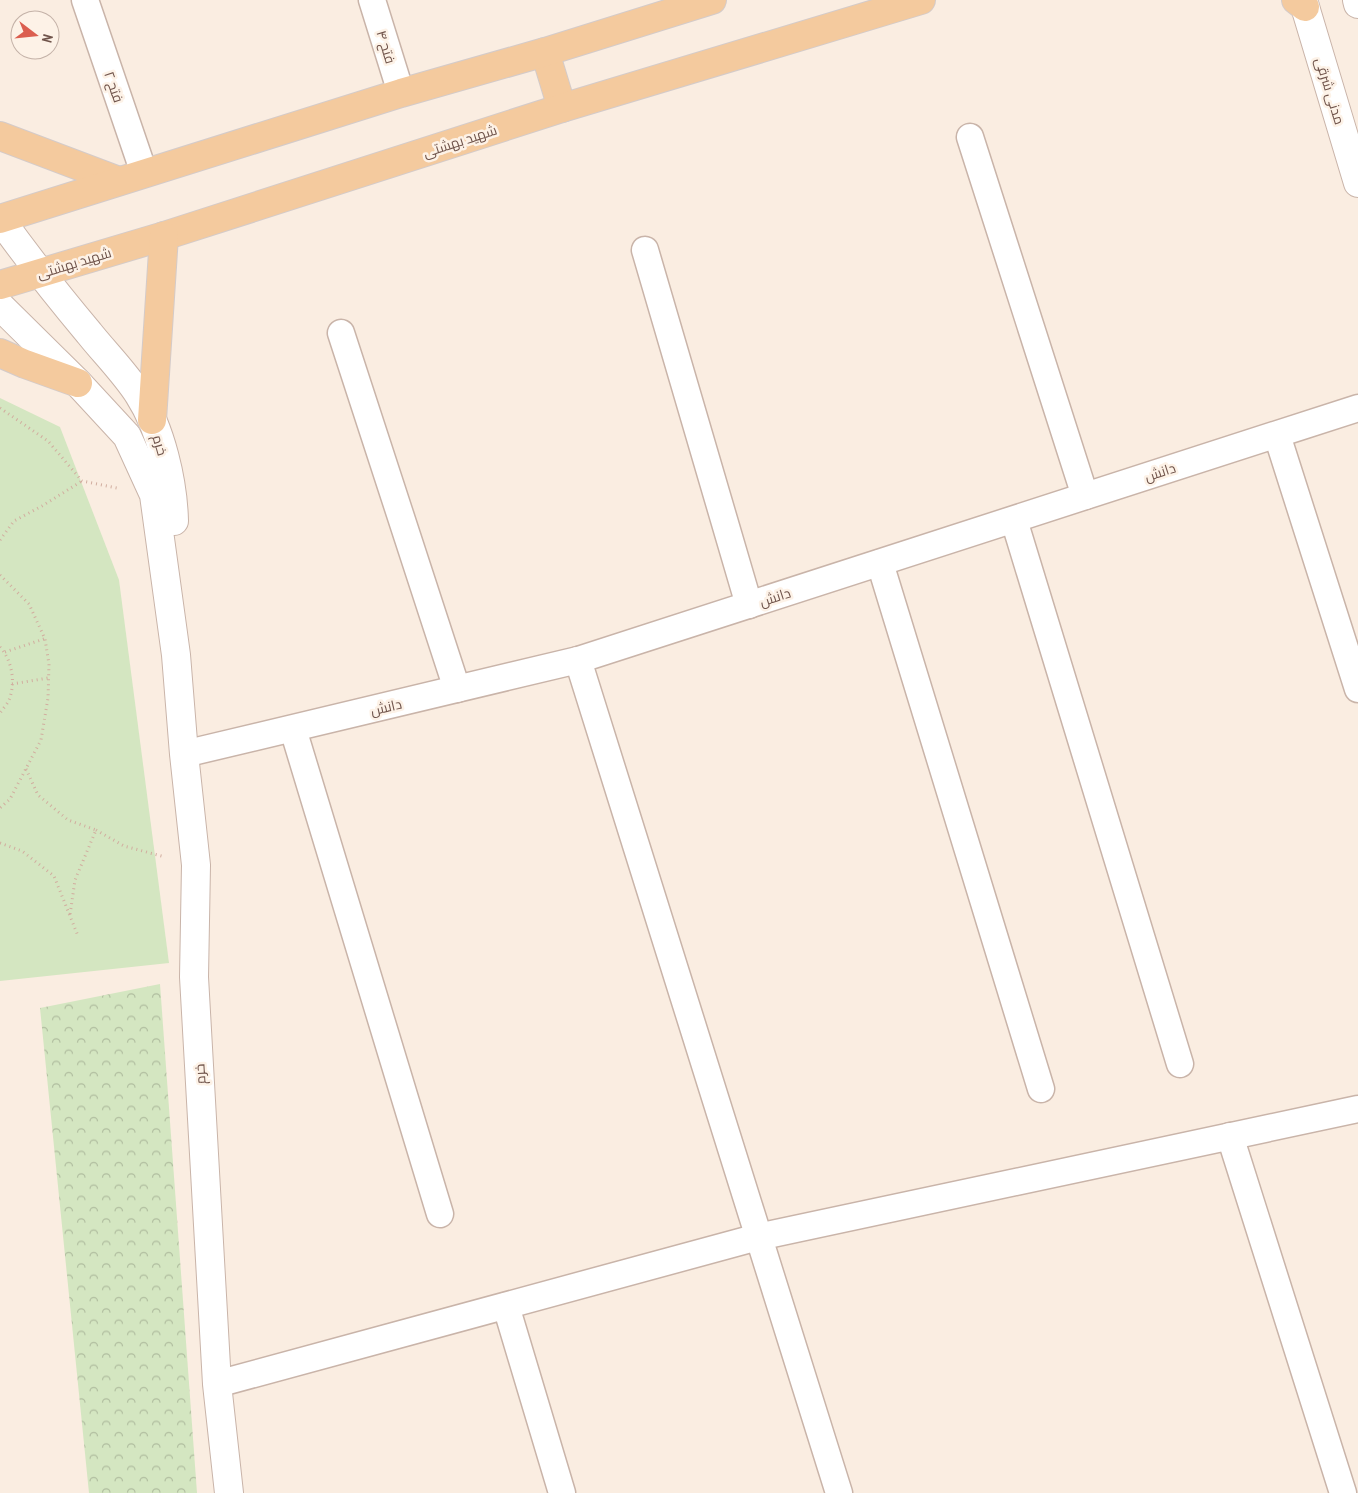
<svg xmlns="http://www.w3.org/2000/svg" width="1358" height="1493" font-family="'PT Sans Narrow',Cairo,sans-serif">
<defs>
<pattern id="forest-crowns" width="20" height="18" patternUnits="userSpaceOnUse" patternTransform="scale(1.25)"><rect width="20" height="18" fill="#d4e6c1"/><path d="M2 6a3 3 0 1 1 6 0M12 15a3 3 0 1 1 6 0" fill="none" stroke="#b0bd9f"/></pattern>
</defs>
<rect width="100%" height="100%" fill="#faede1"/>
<path fill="#d4e6c1" d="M0 398 60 427 119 580 169 963 0 981Z"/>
<path fill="url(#forest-crowns)" d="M160 984 197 1493H89L40 1008Z"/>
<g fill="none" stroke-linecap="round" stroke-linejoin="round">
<g stroke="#c9b4a9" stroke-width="29">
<g id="minor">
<path d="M85 0 144 173"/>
<path d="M372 0 401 93"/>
<path d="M970 137 1085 496"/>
<path d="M645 250 749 605"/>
<path d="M341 333 457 689"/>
<path d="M1277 435 1358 689"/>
<path d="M1014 520 1180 1064"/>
<path d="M880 563 1041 1089"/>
<path d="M578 660 839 1493"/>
<path d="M293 729 440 1214"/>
<path d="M184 754 578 660 1358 408"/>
<path d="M1230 1136 1343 1493"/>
<path d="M506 1306 562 1493"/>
<path d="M217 1384 758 1237 1358 1109"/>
</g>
</g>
<g stroke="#c9b4a9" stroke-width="30">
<g id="tertiary">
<path d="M1303 0 1358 183"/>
<path d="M1357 0 1358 4"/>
<path d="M0 219C28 258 58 296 89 333 104 352 126 374 139 395 161 429 173 481 174 521"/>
<path d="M0 306 78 383 127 436 154 495 176 655 184 754 196 865 194 977 217 1384 229 1493"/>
</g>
</g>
<g stroke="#d4cbc9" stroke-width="30">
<g id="primary">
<path d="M1296 0 1305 7"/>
<path d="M545 52 562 108"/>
<path d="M0 136 119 181"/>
<path d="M0 219 401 93 545 52 712 0"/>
<path d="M0 285 164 236 562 108 921 0"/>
<path d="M0 353 25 364 78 383"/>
<path d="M152 420 164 236"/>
</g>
</g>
<g stroke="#d1ad9f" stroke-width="3" stroke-dasharray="1 4" stroke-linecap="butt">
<path d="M0 408 48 441 82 481 117 488"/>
<path d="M0 540 14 521 42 506 82 481"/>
<path d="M0 575 29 604 45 639 49 664 48 698 41 740 10 799 0 808"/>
<path d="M0 647C12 660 16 683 9 700 7 704 3 709 0 713"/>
<path d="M5 652 44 639"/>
<path d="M12 684 48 678"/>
<path d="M26 769 38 795 68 820 96 830 75 880 70 915"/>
<path d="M96 830 124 846 165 857"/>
<path d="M0 843 22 851 54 876 78 936"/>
</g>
<use href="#minor" stroke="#fff" stroke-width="26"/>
<use href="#tertiary" stroke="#fff" stroke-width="28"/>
<use href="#primary" stroke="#f4ca9e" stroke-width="28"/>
</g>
<g text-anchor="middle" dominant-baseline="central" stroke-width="5" stroke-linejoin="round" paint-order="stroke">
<g font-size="14" fill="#6f534a" stroke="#fdf2e7">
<text transform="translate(386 47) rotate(73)">فتح ۴</text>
<text transform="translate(114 87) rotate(71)">فتح ۲</text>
<text transform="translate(1330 91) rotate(73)">مدنی شرقی</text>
<text transform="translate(460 141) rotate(-18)">شهید بهشتی</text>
<text transform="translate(74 263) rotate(-17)">شهید بهشتی</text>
<text transform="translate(160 445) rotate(74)">خرم</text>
<text transform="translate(1160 472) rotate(-18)">دانش</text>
<text transform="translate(775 597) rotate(-18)">دانش</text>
<text transform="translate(386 707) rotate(-13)">دانش</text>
<text transform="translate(200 1074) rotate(-93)">خرم</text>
</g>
</g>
<g transform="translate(35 35) rotate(106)"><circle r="24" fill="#fdf2e7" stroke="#c4b2a8"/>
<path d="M0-4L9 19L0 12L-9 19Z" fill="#db5e4f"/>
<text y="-8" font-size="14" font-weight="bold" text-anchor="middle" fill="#6f534a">N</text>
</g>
</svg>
